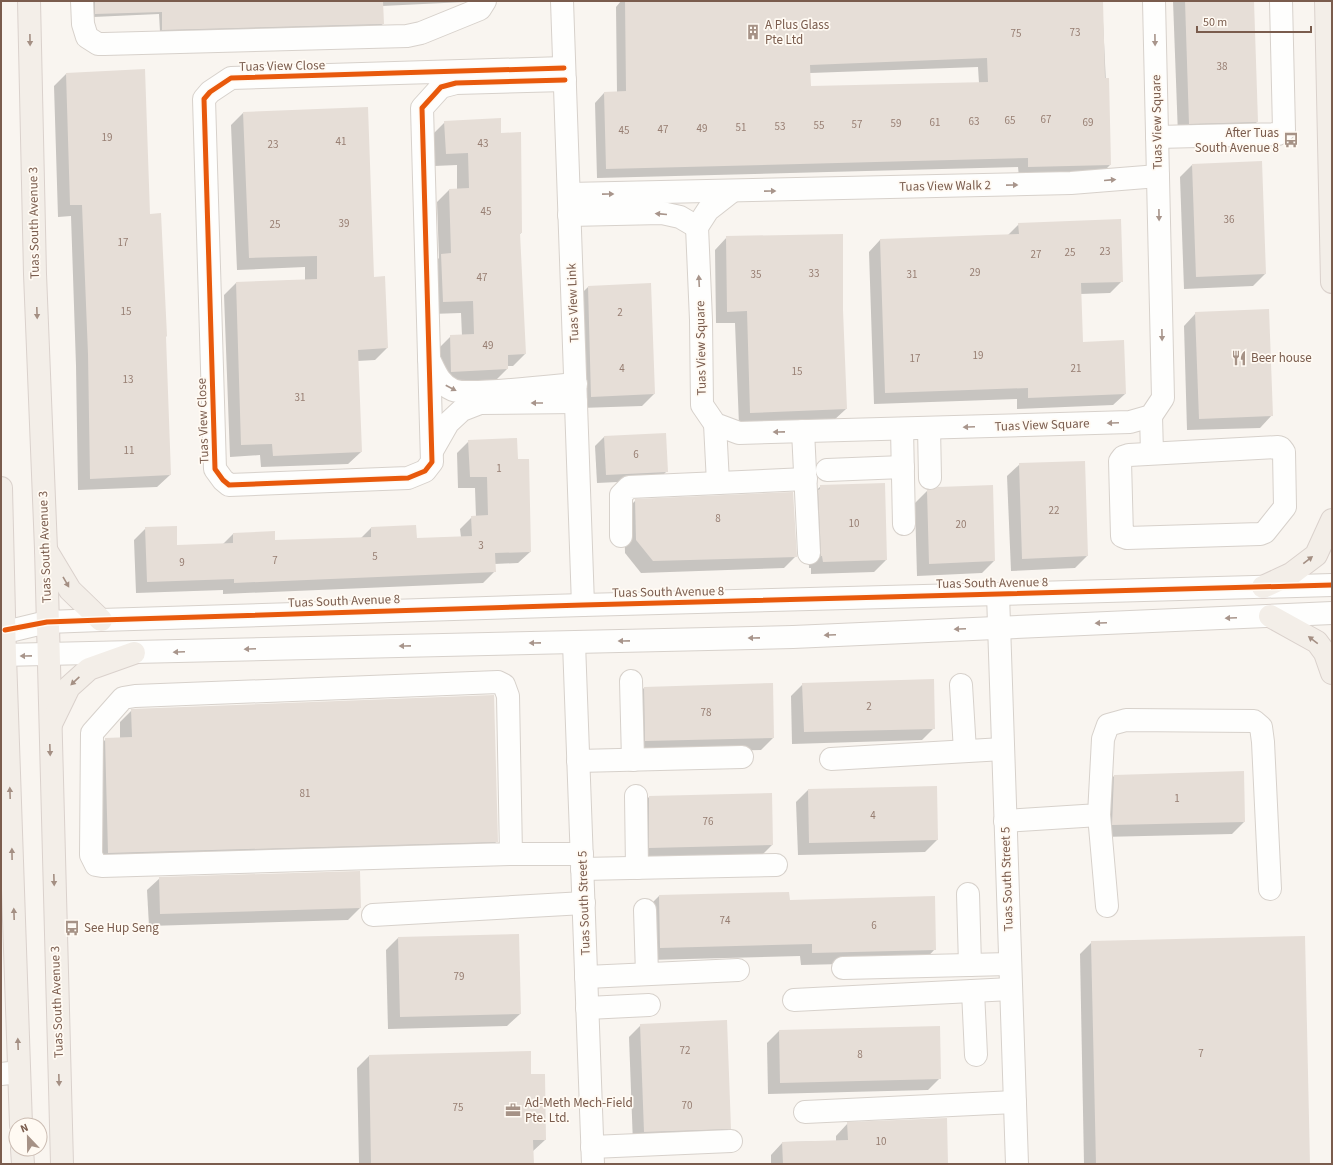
<svg xmlns="http://www.w3.org/2000/svg" width="1333" height="1165" font-family="'Source Sans 3',sans-serif">
<rect width="100%" height="100%" fill="#f9f5f0"/>
<g fill="#0003" fill-rule="evenodd">
<path d="M92 1H466L465 2 382 6 383 24 380 26 160 32 159 14 93 17Z"/>
<path d="M621 1H1102L1110 165 1101 174 1019 177 1018 167 597 178 595 103 604 93H617L616 7ZM978 67 979 83 810 87V73Z"/>
<path d="M1173 1H1253L1257 122 1245 134 1178 135Z"/>
<path d="M66 74 149 215 165 338 170 475 157 487 78 490 76 366 71 216 58 217 54 86Z"/>
<path d="M243 113 387 348 375 360 357 361 361 452 348 464 261 467 260 455 230 457 224 295 236 283 305 280V267L237 270 231 125Z"/>
<path d="M445 122 500 134 521 233 519 235 525 354 513 366H507V369L495 381 439 383V348L451 336H462L461 313 431 314 430 267 439 258 437 202 449 190 457 189V165L434 166 433 134Z"/>
<path d="M1192 165 1265 274 1253 286 1184 289 1180 177Z"/>
<path d="M1019 224 1122 281 1110 293 1080 294 1082 343 1125 394 1113 405 1017 409V399L874 404 869 252 880 240 1008 235Z"/>
<path d="M727 237 842 310 846 409 833 421 739 425 735 323H716L715 250Z"/>
<path d="M588 287 654 394 642 406 580 408 576 299Z"/>
<path d="M1196 313 1272 415 1260 428 1187 430 1184 326Z"/>
<path d="M604 437 667 471 658 480 597 483 595 446Z"/>
<path d="M469 441 517 460 530 552 518 563 494 564 495 571 483 583 223 594V590L136 593 134 540 146 528 176 546 222 545 233 534 274 541 361 538 371 528 416 539 461 537 460 529 472 517H476L475 488H458L457 453Z"/>
<path d="M1020 464 1087 556 1075 568 1011 571 1007 476Z"/>
<path d="M821 486 886 560 874 572 811 574V568H809L807 503 808 498Z"/>
<path d="M927 491H931L994 561 982 573 917 576 915 503Z"/>
<path d="M636 500 796 556 784 568 641 573 625 553 624 512Z"/>
<path d="M803 684 934 728 922 740 792 744 791 696Z"/>
<path d="M644 688 773 738 761 750 633 753 632 700Z"/>
<path d="M132 710 497 841 485 854 96 865 94 751 106 739 120 738V722Z"/>
<path d="M1114 776 1244 822 1232 834 1101 837 1102 788Z"/>
<path d="M808 790 937 840 925 852 798 855 796 802Z"/>
<path d="M771 794 772 845 760 857 638 860 637 809 649 797Z"/>
<path d="M160 878 360 908 348 920 149 926 147 890Z"/>
<path d="M788 893 789 901 935 949 923 962 801 965 800 956 648 960 647 908 659 896Z"/>
<path d="M398 938 520 1014 507 1026 388 1029 386 950Z"/>
<path d="M1092 942 1309 1164H1084L1080 954Z"/>
<path d="M641 1025 730 1128 718 1140 633 1144 629 1037Z"/>
<path d="M779 1031 940 1078 928 1090 768 1094 767 1043Z"/>
<path d="M369 1056 530 1075 545 1140 532 1152V1164H359L357 1068Z"/>
<path d="M848 1123 947 1164H771V1155L783 1142 836 1141V1136Z"/>
</g>
<g fill="#e6ded7" fill-rule="evenodd">
<path d="M95 1H383L384 24 162 30V12L95 14Z"/>
<path d="M625 1H1103L1105 78H1109L1111 165 1028 167V158L606 169 604 92 626 91ZM987 58 988 82 811 86 810 65Z"/>
<path d="M1185 1H1254L1258 122 1189 124Z"/>
<path d="M145 69 150 214 161 213 167 336 166 337 171 475 90 479 88 354 82 205H70L66 73Z"/>
<path d="M368 107 374 277 385 276 388 348 358 350 362 452 273 456 272 444 241 445 236 282 317 279V256L249 258 243 112Z"/>
<path d="M501 118V133L521 132 522 233H520L526 354 508 355V369L451 372 450 335 474 334 473 301 443 302 441 254 451 253 449 189 469 188 468 153 446 154 444 121Z"/>
<path d="M1262 161 1266 274 1196 277 1192 164Z"/>
<path d="M1121 219 1123 282 1081 283 1083 342 1124 340 1126 394 1028 398V388L885 393 880 239 1019 234 1018 223Z"/>
<path d="M843 234V310L847 409 750 413 747 311 727 312 726 236Z"/>
<path d="M651 283 655 394 591 397 588 286Z"/>
<path d="M1269 309 1273 416 1199 419 1195 312Z"/>
<path d="M666 433 668 472 606 475 604 436Z"/>
<path d="M517 438 518 459H529L531 552 495 553 496 572 234 583V579L147 582 145 527 177 526V545L233 543V533L275 531V540L371 537V527L416 525 417 538 472 536 471 516 488 515 487 477H470L468 440Z"/>
<path d="M1085 461 1088 556 1022 559 1019 463Z"/>
<path d="M885 483 887 560 823 562 822 556H821L818 490 820 489V485Z"/>
<path d="M993 485 995 561 929 564 927 490H931L938 487Z"/>
<path d="M793 492 797 557 653 561 636 540 635 499Z"/>
<path d="M934 679 935 729 804 732 802 683Z"/>
<path d="M773 683 774 738 645 741 644 687Z"/>
<path d="M494 695 498 842 108 853 105 738 132 737 131 709Z"/>
<path d="M1244 771 1245 822 1112 825 1114 775Z"/>
<path d="M937 786 938 840 809 843 808 789Z"/>
<path d="M772 793 773 845 649 848V796Z"/>
<path d="M360 871 361 908 160 914 159 877Z"/>
<path d="M789 892 790 900 935 896 936 950 812 953V944L660 948 659 895Z"/>
<path d="M519 934 521 1014 400 1017 398 937Z"/>
<path d="M1305 936 1310 1164H1096L1091 941Z"/>
<path d="M727 1020 731 1129 644 1132 640 1024Z"/>
<path d="M940 1026 941 1079 780 1083 779 1030Z"/>
<path d="M531 1051V1074H545L546 1140H533L534 1164H371L369 1055Z"/>
<path d="M947 1118 948 1164H783L782 1142 848 1140 847 1122Z"/>
</g>
<g fill="none" stroke-linecap="round" stroke-linejoin="round">
<g stroke="#d7d1cb" stroke-width="24">
<g id="minor">
<path d="M82 1 83 24 87 37 98 44H104L407 36 421 33 480 9 485 1"/>
<path d="M562 1 583 605"/>
<path d="M564 68 231 78 210 92 204 99 215 469 223 480 229 485 408 478 425 471 432 462 422 108 441 87 456 83 565 80"/>
<path d="M1157 137 1278 134 1284 130 1281 1"/>
<path d="M569 194 1071 183 1158 176"/>
<path d="M569 215 662 213 680 217 697 227"/>
<path d="M697 227 701 320 702 405 715 424 739 433 1130 422 1151 416 1163 398 1154 1"/>
<path d="M697 227 708 210 731 192"/>
<path d="M429 359C435 371 439 384 453 390 467 396 554 386 576 384"/>
<path d="M1151 416 1152 453"/>
<path d="M715 424 718 483"/>
<path d="M929 428 930 478"/>
<path d="M902 429 904 524"/>
<path d="M803 431 809 553"/>
<path d="M1278 447 1281 448 1284 452 1285 507 1265 532 1260 534 1127 538 1122 536 1120 461 1123 457 1129 455Z"/>
<path d="M432 451 448 423 462 410 480 403 576 402"/>
<path d="M827 470 903 467"/>
<path d="M621 536V495L629 487 806 479"/>
<path d="M998 594 1017 1164"/>
<path d="M1 633 47 622 101 620 583 605 1332 585"/>
<path d="M574 643 593 1164"/>
<path d="M1 655 793 637 1332 613"/>
<path d="M631 681 633 760"/>
<path d="M961 685 965 751"/>
<path d="M831 759 1003 749"/>
<path d="M578 761 742 757"/>
<path d="M636 796 637 868"/>
<path d="M1099 815 1107 906"/>
<path d="M1005 821 1099 815 1103 739 1108 725 1126 720 1254 721 1261 727 1263 742 1270 889"/>
<path d="M511 854 508 696 504 685 498 682 135 696 123 698 92 733 91 855 96 865 102 866 511 854H582"/>
<path d="M582 869 776 865"/>
<path d="M968 894 970 965"/>
<path d="M645 910 647 974"/>
<path d="M373 915 584 903"/>
<path d="M843 968 1010 964"/>
<path d="M586 977 738 970"/>
<path d="M973 991 976 1055"/>
<path d="M794 1000 1011 989"/>
<path d="M587 1008 649 1005"/>
<path d="M1 1074 19 1072"/>
<path d="M805 1112 1015 1102"/>
<path d="M592 1147 731 1141"/>
</g>
</g>
<g stroke="#dad1cc" stroke-width="24">
<g id="major">
<path d="M29 1 35 274 46 549 62 1164"/>
<path d="M1326 1 1332 282"/>
<path d="M1 488 5 656 21 1125"/>
<path d="M46 550 70 590 101 620"/>
<path d="M1263 587 1291 574 1316 555 1332 520"/>
<path d="M1270 616 1317 642 1325 653 1332 673"/>
<path d="M51 724 69 687 89 669 134 653"/>
<path d="M22 1149 23 1164"/>
</g>
</g>
<use href="#minor" stroke="#fefefd" stroke-width="22"/>
<use href="#major" stroke="#f3eee8" stroke-width="22"/>
<g stroke="#fffaf3" stroke-width="8">
<g id="cycleway">
<path d="M564 68 231 78 210 92 204 99 215 469 223 480 229 485 408 478 425 471 432 462 422 108 441 87 456 83 565 80"/>
<path d="M5 630 47 622 101 620 583 605 1332 585"/>
</g>
</g>
<use href="#cycleway" stroke="#e8590c" stroke-width="5"/>
</g>
<defs><path id="oneway-solid" d="M-6-.8H1V-3.2L6.5 0L1 3.2V.8H-6Z"/></defs>
<g fill="#a48f83">
<use href="#oneway-solid" transform="translate(30 40) rotate(89)"/>
<use href="#oneway-solid" transform="translate(37 313) rotate(88)"/>
<use href="#oneway-solid" transform="translate(1308 560) rotate(-38)"/>
<use href="#oneway-solid" transform="translate(66 582) rotate(60)"/>
<use href="#oneway-solid" transform="translate(1313 640) rotate(-143)"/>
<use href="#oneway-solid" transform="translate(75 681) rotate(137)"/>
<use href="#oneway-solid" transform="translate(50 750) rotate(88)"/>
<use href="#oneway-solid" transform="translate(10 793) rotate(-92)"/>
<use href="#oneway-solid" transform="translate(12 854) rotate(-91)"/>
<use href="#oneway-solid" transform="translate(54 880) rotate(88)"/>
<use href="#oneway-solid" transform="translate(14 914) rotate(-92)"/>
<use href="#oneway-solid" transform="translate(18 1044) rotate(-92)"/>
<use href="#oneway-solid" transform="translate(59 1080) rotate(88)"/>
</g>
<g fill="#a8958b">
<use href="#oneway-solid" transform="translate(1155 40) rotate(89)"/>
<use href="#oneway-solid" transform="translate(1110 180) rotate(-5)"/>
<use href="#oneway-solid" transform="translate(1012 185) rotate(-1)"/>
<use href="#oneway-solid" transform="translate(770 191) rotate(-1)"/>
<use href="#oneway-solid" transform="translate(608 194) rotate(-1)"/>
<use href="#oneway-solid" transform="translate(661 214) rotate(-175)"/>
<use href="#oneway-solid" transform="translate(1159 215) rotate(89)"/>
<use href="#oneway-solid" transform="translate(699 281) rotate(-93)"/>
<use href="#oneway-solid" transform="translate(1162 335) rotate(89)"/>
<use href="#oneway-solid" transform="translate(451 388) rotate(28)"/>
<use href="#oneway-solid" transform="translate(537 403) rotate(180)"/>
<use href="#oneway-solid" transform="translate(1113 423) rotate(178)"/>
<use href="#oneway-solid" transform="translate(969 427) rotate(178)"/>
<use href="#oneway-solid" transform="translate(779 432) rotate(179)"/>
<use href="#oneway-solid" transform="translate(1231 618) rotate(178)"/>
<use href="#oneway-solid" transform="translate(1101 623) rotate(178)"/>
<use href="#oneway-solid" transform="translate(960 629) rotate(177)"/>
<use href="#oneway-solid" transform="translate(830 635) rotate(177)"/>
<use href="#oneway-solid" transform="translate(754 638) rotate(179)"/>
<use href="#oneway-solid" transform="translate(624 641) rotate(179)"/>
<use href="#oneway-solid" transform="translate(535 643) rotate(179)"/>
<use href="#oneway-solid" transform="translate(405 646) rotate(179)"/>
<use href="#oneway-solid" transform="translate(250 649) rotate(178)"/>
<use href="#oneway-solid" transform="translate(179 652) rotate(178)"/>
<use href="#oneway-solid" transform="translate(26 656) rotate(179)"/>
</g>
<defs>
<g id="building-bare" transform="scale(1.2)"><path d="M-4-6H4V6H1V3H-1V6H-4ZM-2.5-4.3h1.7v1.8h-1.7ZM.8-4.3h1.7v1.8H.8ZM-2.5-1h1.7V.8h-1.7ZM.8-1h1.7V.8H.8Z" fill="#a69286" stroke="#fffaf3" stroke-width="2.5" paint-order="stroke"/></g>
<g id="bus-bare" transform="scale(1.2)"><path d="M-5-6H5V4H4V6H2V4H-2V6H-4V4H-5ZM-3.5-4V0h7V-4ZM-3.5 1.2v1.5H-2V1.2ZM2 1.2v1.5H3.5V1.2Z" fill="#a69286" stroke="#fffaf3" stroke-width="2.5" paint-order="stroke"/></g>
<g id="restaurant-bare" transform="scale(1.2)"><path d="M-5-6h1v4h1v-4h1v4h1v-4h1v5L-1.5 .5V6h-2V.5L-5-1ZM5-6V6H3V1.5H1.5Q1.5-4 5-6Z" fill="#a69286" stroke="#fffaf3" stroke-width="2.5" paint-order="stroke"/></g>
<g id="office-bare" transform="scale(1.2)"><path d="M-6-3h4V-5.5h4V-3h4V5H-6ZM-1-4.5V-3h2v-1.5ZM-6 0V1H6V0Z" fill="#a69286" stroke="#fffaf3" stroke-width="2.5" paint-order="stroke"/></g>
</defs>
<g fill-rule="evenodd">
<use href="#building-bare" x="753" y="32"/>
<use href="#bus-bare" x="1291" y="140"/>
<use href="#restaurant-bare" x="1239" y="358"/>
<use href="#bus-bare" x="72" y="928"/>
<use href="#office-bare" x="513" y="1110"/>
</g>
<g text-anchor="middle" dominant-baseline="central" stroke-width="3.5" stroke-linejoin="round" paint-order="stroke">
<g font-size="11" fill="#977e72">
<text x="1075" y="32">73</text>
<text x="1016" y="33">75</text>
<text x="1222" y="66">38</text>
<text x="1046" y="119">67</text>
<text x="1010" y="120">65</text>
<text x="974" y="121">63</text>
<text x="935" y="122">61</text>
<text x="1088" y="122">69</text>
<text x="896" y="123">59</text>
<text x="857" y="124">57</text>
<text x="819" y="125">55</text>
<text x="780" y="126">53</text>
<text x="741" y="127">51</text>
<text x="702" y="128">49</text>
<text x="663" y="129">47</text>
<text x="624" y="130">45</text>
<text x="107" y="137">19</text>
<text x="341" y="141">41</text>
<text x="483" y="143">43</text>
<text x="273" y="144">23</text>
<text x="486" y="211">45</text>
<text x="1229" y="219">36</text>
<text x="344" y="223">39</text>
<text x="275" y="224">25</text>
<text x="123" y="242">17</text>
<text x="1105" y="251">23</text>
<text x="1070" y="252">25</text>
<text x="1036" y="254">27</text>
<text x="975" y="272">29</text>
<text x="814" y="273">33</text>
<text x="756" y="274">35</text>
<text x="912" y="274">31</text>
<text x="482" y="277">47</text>
<text x="126" y="311">15</text>
<text x="620" y="312">2</text>
<text x="488" y="345">49</text>
<text x="978" y="355">19</text>
<text x="915" y="358">17</text>
<text x="622" y="368">4</text>
<text x="1076" y="368">21</text>
<text x="797" y="371">15</text>
<text x="128" y="379">13</text>
<text x="300" y="397">31</text>
<text x="129" y="450">11</text>
<text x="636" y="454">6</text>
<text x="499" y="468">1</text>
<text x="1054" y="510">22</text>
<text x="718" y="518">8</text>
<text x="854" y="523">10</text>
<text x="961" y="524">20</text>
<text x="481" y="545">3</text>
<text x="375" y="556">5</text>
<text x="275" y="560">7</text>
<text x="182" y="562">9</text>
<text x="869" y="706">2</text>
<text x="706" y="712">78</text>
<text x="305" y="793">81</text>
<text x="1177" y="798">1</text>
<text x="873" y="815">4</text>
<text x="708" y="821">76</text>
<text x="725" y="920">74</text>
<text x="874" y="925">6</text>
<text x="459" y="976">79</text>
<text x="685" y="1050">72</text>
<text x="1201" y="1053">7</text>
<text x="860" y="1054">8</text>
<text x="687" y="1105">70</text>
<text x="458" y="1107">75</text>
<text x="881" y="1141">10</text>
</g>
<g font-size="13" fill="#7a5c4d" stroke="#fffaf3" text-anchor="start">
<text x="765" y="25">A Plus Glass<tspan x="765" dy="15">Pte Ltd</tspan></text>
<text x="1279" y="133" text-anchor="end">After Tuas<tspan x="1279" dy="15">South Avenue 8</tspan></text>
<text x="1251" y="358">Beer house</text>
<text x="84" y="928">See Hup Seng</text>
<text x="525" y="1103">Ad-Meth Mech-Field<tspan x="525" dy="15">Pte. Ltd.</tspan></text>
</g>
<g font-size="13" fill="#7a5c4d" stroke="#fffaf3">
<text transform="translate(282 66) rotate(-1)">Tuas View Close</text>
<text transform="translate(1157 122) rotate(-91)">Tuas View Square</text>
<text transform="translate(945 186) rotate(-1)">Tuas View Walk 2</text>
<text transform="translate(34 223) rotate(-91)">Tuas South Avenue 3</text>
<text transform="translate(573 303) rotate(-92)">Tuas View Link</text>
<text transform="translate(701 348) rotate(-91)">Tuas View Square</text>
<text transform="translate(203 421) rotate(-92)">Tuas View Close</text>
<text transform="translate(1042 425) rotate(-2)">Tuas View Square</text>
<text transform="translate(45 547) rotate(-92)">Tuas South Avenue 3</text>
<text transform="translate(992 583) rotate(-1)">Tuas South Avenue 8</text>
<text transform="translate(668 592) rotate(-1)">Tuas South Avenue 8</text>
<text transform="translate(344 601) rotate(-2)">Tuas South Avenue 8</text>
<text transform="translate(1007 879) rotate(-92)">Tuas South Street 5</text>
<text transform="translate(584 903) rotate(-92)">Tuas South Street 5</text>
<text transform="translate(57 1002) rotate(-92)">Tuas South Avenue 3</text>
</g>
</g>
<rect width="1333" height="1165" fill="none" stroke="#7a5c4d" stroke-width="4"/>
<g transform="translate(28 1137) rotate(338)"><circle r="19" fill="#fffaf3" stroke="#cabbb1"/>
<path d="M0-3L7 15L0 10L-7 15Z" fill="#a69286"/>
<text y="-6" font-size="11" font-weight="bold" text-anchor="middle" fill="#7a5c4d">N</text>
</g>
<path d="M1197 26v6h114v-6" fill="none" stroke="#7a5c4d" stroke-width="2"/>
<text x="1203" y="26" font-size="12" fill="#7a5c4d" stroke="#fffaf3" stroke-width="3" paint-order="stroke">50 m</text>
</svg>
